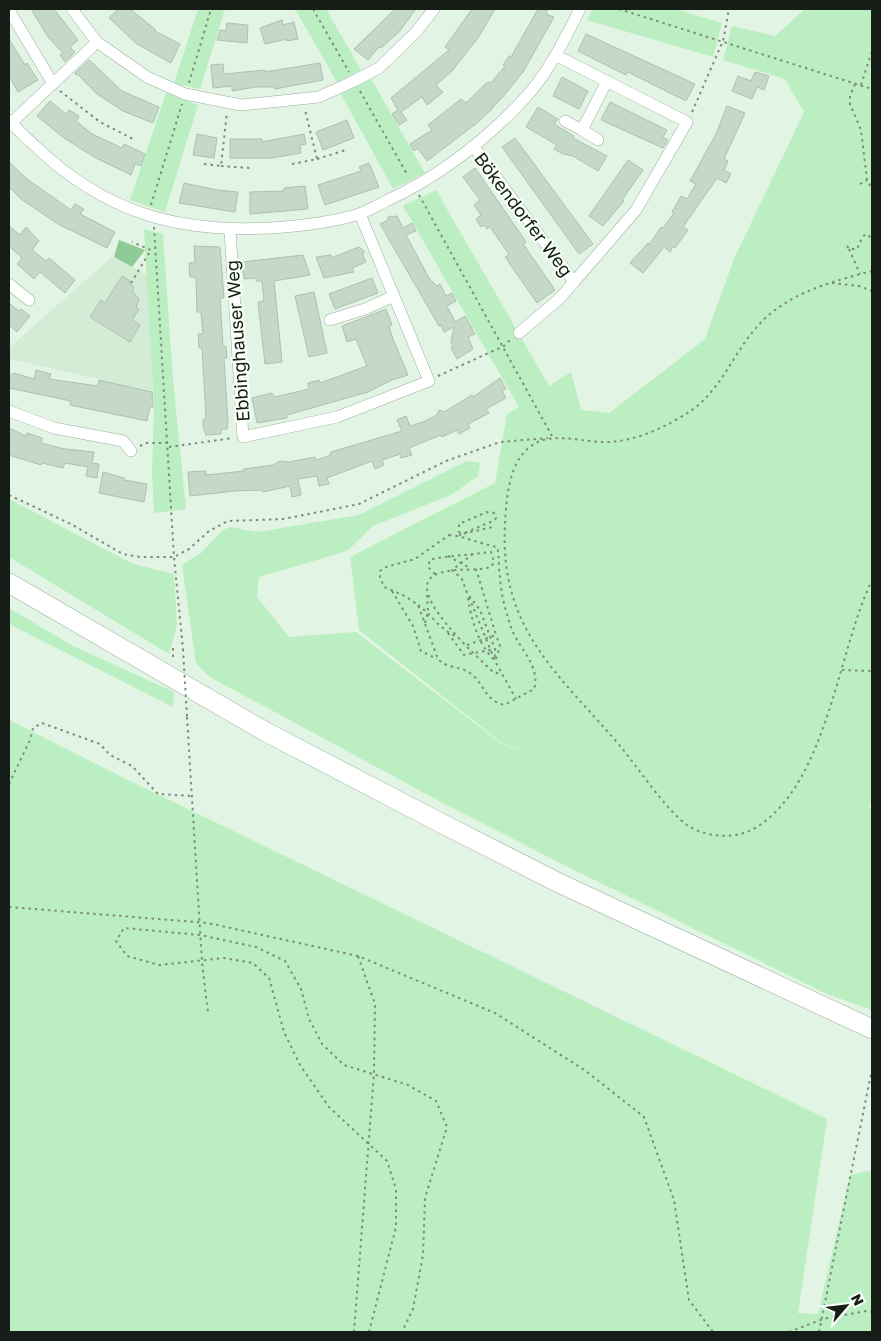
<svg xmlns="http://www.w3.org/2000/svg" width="881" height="1341" font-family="'Golos Text',sans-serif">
<rect width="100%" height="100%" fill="#e2f5e4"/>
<path fill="#d2ecd5" d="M112 257 147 275 153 391 9 359V348Z"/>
<g fill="#bbeec1">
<path d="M198 9H225L200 89 174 83Z"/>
<path d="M295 9H326L361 70 337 82Z"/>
<path d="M592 9H675L722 23 713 57 587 20Z"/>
<path d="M805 9H872V797L869 807 872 809V1010L827 994 570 868 443 803 208 676 196 663 182 565 201 553 223 530 230 527 258 532 359 515 467 461 480 463 478 476 453 494 373 526 347 551 259 577 257 597 289 637 356 632 503 745 542 755 503 744 359 630 350 557 495 483 507 414 519 407 403 206 436 190 549 386 571 372 581 410 609 413 705 339 734 259 804 112 785 79 723 60 732 26 775 36Z"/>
<path d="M371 79 425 173 393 189 341 94Z"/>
<path d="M166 93 198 105 165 212 130 200Z"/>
<path d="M144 229 163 234 173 380 186 509 154 513 152 473 154 406Z"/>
<path d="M9 499 133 564 174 574 177 625 169 654 9 557Z"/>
<path d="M9 608 73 646 174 692 173 707 9 624Z"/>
<path d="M9 720 128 780 827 1119 798 1313 818 1314 850 1175 872 1170V1332H9Z"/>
</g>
<path fill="#8ecb96" d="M119 240 145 250 132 267 114 257Z"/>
<g fill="#c6d8c7" stroke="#aec0af">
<path d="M31 9H54L78 40 70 47 75 52 65 62 60 55 63 53 48 37Z"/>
<path d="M118 9H130L156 30 155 31 180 44 171 63 137 44 109 18Z"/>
<path d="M395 9H416L399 32 381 48 379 47 368 60 354 49Z"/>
<path d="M472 9H495L478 38 452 71 436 85 443 92 427 105 422 97 401 112 407 120 399 125 392 114 398 110 391 98 449 50 445 47Z"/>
<path d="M538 9H548L546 14 554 17 523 72 502 98 493 107 491 106 493 108 477 123 427 161 418 148 414 151 410 144 432 130 428 125 461 99 466 103 484 85 489 82 491 83 505 66 503 65 509 56 511 57Z"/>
<path d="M282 20 283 25 294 22 298 39 287 41V39L265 44 260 28Z"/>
<path d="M227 23 248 25 247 43 217 40 220 30 226 31Z"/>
<path d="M586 34 695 84 686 101 628 72 626 75 578 51Z"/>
<path d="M9 39 25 65 27 63 38 80 18 92 9 76Z"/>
<path d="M89 60 122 91 159 107 153 123 123 111 97 94 77 74 76 75 75 73Z"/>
<path d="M320 63 323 80 275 89 274 87H256L232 91V86L213 88 211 65 223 64 224 74 265 70V72Z"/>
<path d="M755 72 769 76 764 90 757 87 752 99 732 91 738 76 751 81Z"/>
<path d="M562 77 588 91 579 109 553 96Z"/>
<path d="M50 101 66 114 69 110 79 116 76 121 92 134 122 148 124 144 145 154 141 166 135 164 131 175 94 157 64 138 37 116Z"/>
<path d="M610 102 667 130 663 137 668 140 663 148 601 120Z"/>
<path d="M727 106 745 113 724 159 728 161 724 170 731 174 726 183 717 178 683 227 688 230 675 248 673 246 670 252 664 247 643 273 630 263 648 243 649 245 661 227 663 228 674 213 672 212 681 196 687 199 696 184 690 181 716 134Z"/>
<path d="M538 107 558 119 554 124 574 136 573 138 607 156 598 171 573 156 563 154 554 149 557 145 526 127Z"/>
<path d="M347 120 354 138 323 150 316 132Z"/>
<path d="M197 134 217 138 214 158 193 155Z"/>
<path d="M304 134 306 144 300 145 301 153 272 158H230V139H262V142Z"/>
<path d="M515 138 593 244 579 254 502 147Z"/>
<path d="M628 160 643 170 622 200 624 201 603 226 589 216Z"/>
<path d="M9 162 27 179 71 210 75 204 84 209 80 214 115 232 107 248 58 224 21 199 9 187Z"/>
<path d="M369 163 379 187 325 205 318 185 361 171 359 167Z"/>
<path d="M475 168 520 233 526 242 523 244 555 290 537 303 505 257 509 254 503 246 490 227 487 229 484 225 481 227 476 219 481 215 474 205 480 200 463 177Z"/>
<path d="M184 183 217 190 238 192 235 212 179 203Z"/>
<path d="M305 186 308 209 250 214V192L284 191V188Z"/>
<path d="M397 216 403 228 412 223 416 231 406 235 429 278 437 286 440 284 446 296 452 293 456 301 447 306 455 322 465 316 475 334 468 337 473 349 457 359 451 348 453 347 451 342 454 327 444 332 441 325 439 326 380 224 388 220V217Z"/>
<path d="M9 226 20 235 26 227 39 241 32 250 46 261 49 258 75 280 65 293 40 272 34 279 17 264 22 258 9 246Z"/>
<path d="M194 246 220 247 224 298H220L223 346H226L227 358H224L228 423 227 429H221V434L206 435 203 426V420L206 417 202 348H199L198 334H203L201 312H197L196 277H190L189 263 195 262Z"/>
<path d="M359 247 364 251 363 255 366 262 352 268 354 272 324 278 316 257 331 255V258Z"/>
<path d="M303 255 310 275 274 281 282 362 265 364 258 302 264 301 262 281H256V278L244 279 242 262Z"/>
<path d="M122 276 130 281 129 283 133 286V292L139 299 136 308 139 309 132 320 140 325 130 342 90 317 101 300 105 303Z"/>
<path d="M372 278 378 293 335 309 329 294Z"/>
<path d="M314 292 327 353 309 357 295 296Z"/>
<path d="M9 303 19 311 21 309 30 316 17 332 9 325Z"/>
<path d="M386 309 392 325 389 326 393 339 408 375 392 380 368 392 287 415V418L257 423 252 398 272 393 275 397 309 389 308 383 319 380 320 383 367 366 356 339 347 342 342 326Z"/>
<path d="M36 370 51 374 49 379 98 386 99 380 152 392 153 407H150L147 421 70 405 71 401 9 388V376L14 373 34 379Z"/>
<path d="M500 378 506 389 502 391 506 398 486 409 489 413 468 424 470 428 459 434 457 430 442 437 441 435 409 448 412 455 401 458 400 454 382 460 384 465 375 469 372 461 327 478 329 484 319 486 317 476 298 479 301 495 292 497 290 486 263 492 262 490 235 491 190 496 188 472 206 471V475L244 471V469L273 465 280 461 289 462 315 457 316 460 329 456 331 452 402 431 397 420 406 416 410 426 423 422 437 415 439 410 444 412 472 395 473 397Z"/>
<path d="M9 428 26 436 27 433 42 438 41 443 65 449 94 452 92 463 99 464 97 478 86 476 88 467 65 463 63 468 42 463 41 465 9 455Z"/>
<path d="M103 472 124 478V480L147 484 144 502 99 493Z"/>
</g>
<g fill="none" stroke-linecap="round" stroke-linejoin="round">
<g stroke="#9cae9e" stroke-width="12">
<g id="minor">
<path d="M72 9 97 42 147 77 185 94 241 105 319 97 354 81 379 68 416 32 434 9"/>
<path d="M9 10 53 84"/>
<path d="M9 120C17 130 27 138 36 147 105 212 176 233 270 228 300 226 331 223 359 214 368 211 378 205 386 201 438 177 486 140 525 98 549 72 564 40 580 9"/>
<path d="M565 121 582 130 607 81"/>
<path d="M9 125 97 42"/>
<path d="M582 130 598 140"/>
<path d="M473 146 574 282 636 210 687 122 557 56"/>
<path d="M230 230 243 437 337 417 429 381 360 214"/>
<path d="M9 284 29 300"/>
<path d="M330 320 365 309 394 296"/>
<path d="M519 333 559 299 574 282"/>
<path d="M9 411 54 428 123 441 131 451"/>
</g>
</g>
<g stroke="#9cae9e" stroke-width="20">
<path id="trunk" d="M9 583 266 732 439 822 559 883 872 1029"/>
</g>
<g stroke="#7e8c80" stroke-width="2" stroke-dasharray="2.5 4" stroke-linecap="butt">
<path d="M313 9 349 72"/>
<path d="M619 9 872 89"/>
<path d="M189 83 211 9"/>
<path d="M855 84 850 96V104L861 130 867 180 872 189"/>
<path d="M861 85 872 51"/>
<path d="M60 91 100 122 135 140"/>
<path d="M360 91 408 176"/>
<path d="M692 112 723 41 729 9"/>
<path d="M317 159 346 150"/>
<path d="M204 164 221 166 227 112"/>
<path d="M292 164 317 159 305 110"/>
<path d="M221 166 250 168"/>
<path d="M860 184 867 180"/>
<path d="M419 195 552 436"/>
<path d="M151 205 182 104"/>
<path d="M154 227 174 557 183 649"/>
<path d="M847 246 849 249H857L863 236 867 234 872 239"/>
<path d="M849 249 860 274"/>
<path d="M872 271C830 282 784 294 755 329 733 355 720 390 692 410 668 426 637 441 608 442 575 443 541 425 519 459 508 477 506 503 505 524 499 630 559 674 621 747 638 768 667 811 687 825 706 838 737 840 757 827 828 781 837 653 872 580"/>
<path d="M131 283 151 250 132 242"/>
<path d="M832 283 859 286 872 291"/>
<path d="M438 376 504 346 511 339"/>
<path d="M140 446 146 443H168"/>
<path d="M169 447 233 438"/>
<path d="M9 495 71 524 123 554 140 557H174L189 549 209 531 228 521 283 519 359 504 446 461 500 442 548 438"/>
<path d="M449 535C464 536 480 544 497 547 500 557 498 567 500 577 501 595 506 613 512 630 520 649 541 668 534 689L504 705C483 699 485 684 470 673 460 666 447 669 438 659L418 605 405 596 384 587 380 577V571L386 567 415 559Z"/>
<path d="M459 535 462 534 493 521 496 518 494 513 487 512 459 524V532L462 534 493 527"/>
<path d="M473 554 452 570 462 579 467 593 480 610 495 649V661"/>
<path d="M448 556 470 568"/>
<path d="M435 574 428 567 430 560 436 558 491 552 494 562 491 567C473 572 455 567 437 574 399 588 480 659 493 672L501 674"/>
<path d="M392 591 413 626 421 651 437 659"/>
<path d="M469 597 495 661 516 699"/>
<path d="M468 598C471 619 478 643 493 659"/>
<path d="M418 605C432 615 441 631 458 637"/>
<path d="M425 623 428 612 427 595"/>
<path d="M448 633 464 655 495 649"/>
<path d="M467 645 496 635 476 569"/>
<path d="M173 648V661"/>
<path d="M496 659 500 646 496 635"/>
<path d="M842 670 872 671"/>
<path d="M187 717 202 962 208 1013"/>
<path d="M9 784 30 740 33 728 42 723 100 744 110 755 132 766 158 794 192 796"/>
<path d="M9 907 208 923 358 956 495 1013 586 1071 644 1117 674 1200 689 1300 713 1332"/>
<path d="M354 1332 374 1073 375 1004 358 956"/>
<path d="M369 1332 396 1227V1189L387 1161 329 1107 300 1065 284 1032 269 978 253 963 224 958 159 965 127 956 116 941 124 928 200 935 256 947 285 961 301 989 309 1019 322 1044 344 1065 408 1085 436 1101 447 1127 425 1198 423 1255 413 1309 402 1332"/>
<path d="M789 1332 823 1319 866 1311 872 1312"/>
<path d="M819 1332 872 1069"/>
</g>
<use href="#minor" stroke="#fff" stroke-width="11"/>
<use href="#trunk" stroke="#fff" stroke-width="19"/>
<path stroke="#7e8c80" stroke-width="2" stroke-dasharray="2.5 4" stroke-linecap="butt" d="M183 649 187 717"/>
</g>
<g text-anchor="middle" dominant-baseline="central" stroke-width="4.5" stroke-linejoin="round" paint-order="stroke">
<g font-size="18" fill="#161d17" stroke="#f7fff8">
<text transform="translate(524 214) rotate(53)">Bökendorfer Weg</text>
<text transform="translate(237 341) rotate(-94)">Ebbinghauser Weg</text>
</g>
</g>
<rect width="881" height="1341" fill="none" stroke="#161d17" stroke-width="20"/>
<g transform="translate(846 1306) rotate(62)" stroke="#f7fff8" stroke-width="4" paint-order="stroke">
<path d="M0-4L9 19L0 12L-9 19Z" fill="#161d17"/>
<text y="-8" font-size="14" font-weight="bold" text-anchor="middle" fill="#161d17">N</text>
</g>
</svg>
